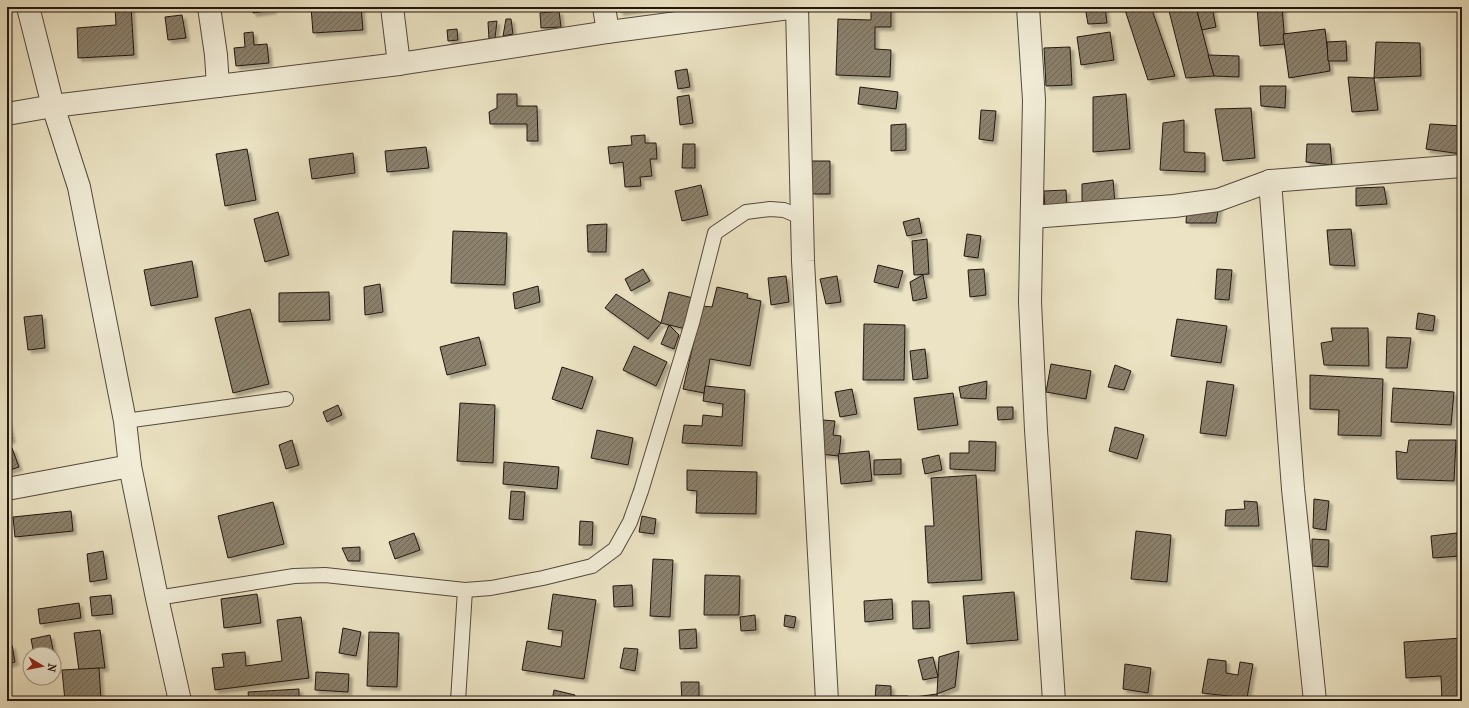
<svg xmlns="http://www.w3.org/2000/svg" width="1469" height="708" font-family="'IM FELL French Canon',serif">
<defs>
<pattern id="building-hatch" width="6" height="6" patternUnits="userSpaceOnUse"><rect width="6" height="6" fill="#8b816d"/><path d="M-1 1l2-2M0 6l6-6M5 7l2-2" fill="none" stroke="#716958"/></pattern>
<filter id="shadow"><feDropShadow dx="3.5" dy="3.5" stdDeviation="1" flood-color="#0004"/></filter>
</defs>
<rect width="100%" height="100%" fill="#ebe3c3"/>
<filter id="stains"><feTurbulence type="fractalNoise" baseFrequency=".005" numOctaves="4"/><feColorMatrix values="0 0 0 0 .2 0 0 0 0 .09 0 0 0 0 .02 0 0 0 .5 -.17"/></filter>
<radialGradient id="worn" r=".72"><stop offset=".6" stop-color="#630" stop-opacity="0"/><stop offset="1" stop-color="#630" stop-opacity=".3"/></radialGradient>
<g fill="url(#building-hatch)" stroke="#221610" filter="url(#shadow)">
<path d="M115 7H131L134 55 78 58 77 28 116 25Z"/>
<path d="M252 7H273V10L253 13Z"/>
<path d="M311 7H361L363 30 313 33Z"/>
<path d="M619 7H646V8L620 12Z"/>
<path d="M871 7H891V27H875V49L891 50 890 77 836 75 838 19 871 20Z"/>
<path d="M1085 7H1105L1107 23 1088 24Z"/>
<path d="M1124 7H1151L1175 76 1148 80Z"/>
<path d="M1168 7H1196L1214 76 1186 78Z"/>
<path d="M1196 7H1212L1216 27 1202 30Z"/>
<path d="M1257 7H1282L1285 44 1260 46Z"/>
<path d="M559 11 561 27 541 28 540 13Z"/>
<path d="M182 15 186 38 168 40 165 17Z"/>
<path d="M506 19H511L513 34 503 36Z"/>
<path d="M1458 19H1462V44Z"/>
<path d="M497 21 495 38 489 39 488 22Z"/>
<path d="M457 29 458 40 448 41 447 30Z"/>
<path d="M1325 29 1330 71 1289 78 1283 34Z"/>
<path d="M253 32 254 45 267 44 269 63 236 66 234 48 245 47 244 33Z"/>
<path d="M1110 32 1114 60 1081 65 1077 37Z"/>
<path d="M1346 41 1347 61H1328L1327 42Z"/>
<path d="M1376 42 1420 43 1421 76 1374 78Z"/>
<path d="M1070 47 1072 85 1046 86 1044 48Z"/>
<path d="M1208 55 1239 56V77L1214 76Z"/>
<path d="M687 69 690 87 678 89 675 71Z"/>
<path d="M1348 77 1374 78 1378 110 1352 112Z"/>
<path d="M1260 86H1286L1285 108 1261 106Z"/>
<path d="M860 87 898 92 896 109 858 104Z"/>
<path d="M497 94H517V106H537L538 141H527V124H490L489 112 497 108Z"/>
<path d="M1126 94 1130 149 1093 152V97Z"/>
<path d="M689 95 693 123 680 125 677 97Z"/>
<path d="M1251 108 1255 158 1223 161 1215 109Z"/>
<path d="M981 110 996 111 993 141 979 139Z"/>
<path d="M1184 120V152L1205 153V172L1160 170 1163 123Z"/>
<path d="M906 124V150L891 151V125Z"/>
<path d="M1430 124 1462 126 1461 154 1426 149Z"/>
<path d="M645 135V143H656L657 159H650L652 176 640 177 641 186 625 187 623 162 610 164 608 147 632 145 631 136Z"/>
<path d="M683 144H695V168H682Z"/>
<path d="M1307 144H1330L1332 165 1306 162Z"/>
<path d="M426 147 429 168 387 172 385 151Z"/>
<path d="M247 149 256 200 225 206 216 154Z"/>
<path d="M353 153 355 173 312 179 309 159Z"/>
<path d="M811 161H830V194H812Z"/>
<path d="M1113 180 1115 204 1082 207V184Z"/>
<path d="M701 185 708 215 682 221 675 191Z"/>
<path d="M1384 187 1387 204 1356 206V188Z"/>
<path d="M1066 190 1067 209 1045 210 1044 191Z"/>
<path d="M1219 205 1216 223H1186L1187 208Z"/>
<path d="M278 212 289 255 265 262 254 219Z"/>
<path d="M919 218 922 233 907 236 903 222Z"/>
<path d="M607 224 606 252H588L587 225Z"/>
<path d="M1351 229 1355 266 1330 265 1327 230Z"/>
<path d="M453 231 507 233 505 285 451 283Z"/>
<path d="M967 234 981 236 978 258 964 256Z"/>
<path d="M927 239 929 274 914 275 912 241Z"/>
<path d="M192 261 198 297 151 306 144 270Z"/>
<path d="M878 265 903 271 898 288 874 282Z"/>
<path d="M643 269 650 281 631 291 625 279Z"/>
<path d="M984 269 986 295 970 297 968 270Z"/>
<path d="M1217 269 1232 270 1229 300 1215 299Z"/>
<path d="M923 275 927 298 913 301 910 282Z"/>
<path d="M786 276 789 302 771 305 768 278Z"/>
<path d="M837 276 841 302 826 304 820 279Z"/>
<path d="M380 284 383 312 365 315 364 287Z"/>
<path d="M538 286 540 302 515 309 513 293Z"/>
<path d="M717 287 748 294 747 298 761 301 750 366 710 359 704 393 683 389 702 306 712 307Z"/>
<path d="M329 292 330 320 279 322V293Z"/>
<path d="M669 292 693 298 686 329 661 323Z"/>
<path d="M616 294 661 323 648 339 605 308Z"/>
<path d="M250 309 269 384 233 393 215 318Z"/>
<path d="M1418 313 1435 316 1433 331 1416 329Z"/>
<path d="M42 315 45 348 28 350 24 317Z"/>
<path d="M1177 319 1227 326 1221 363 1171 356Z"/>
<path d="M864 324 905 325 904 380H863Z"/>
<path d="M669 325 679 335 674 349 661 344Z"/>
<path d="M1331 328H1368L1369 366 1324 365 1321 343 1333 341Z"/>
<path d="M479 337 486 365 447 375 440 347Z"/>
<path d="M1387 337 1411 338 1407 368H1386Z"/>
<path d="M634 346 667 362 656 386 623 370Z"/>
<path d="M925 349 928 378 913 380 910 351Z"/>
<path d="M1051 364 1091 371 1086 399 1046 392Z"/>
<path d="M1115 365 1131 371 1124 390 1108 387Z"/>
<path d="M562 367 593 377 582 409 552 399Z"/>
<path d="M1310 375 1383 379 1381 436 1338 435 1339 410 1310 409Z"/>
<path d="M987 381 986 399 961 398 959 387Z"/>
<path d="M1207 381 1234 385 1226 436 1200 433Z"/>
<path d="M705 386 745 390 742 446 682 443 684 425 702 426 703 415 722 417 723 404 703 401Z"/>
<path d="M1393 388 1454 392 1451 425 1391 422Z"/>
<path d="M852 389 857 414 840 417 835 392Z"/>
<path d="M953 393 958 425 918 430 914 398Z"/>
<path d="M460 403 495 405 493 463 457 461Z"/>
<path d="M338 405 342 415 327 422 323 412Z"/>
<path d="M997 407H1013V419L998 420Z"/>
<path d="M7 418 12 439 7 441Z"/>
<path d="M823 420 835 421 833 435 841 436 839 456 819 454Z"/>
<path d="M1115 427 1144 435 1137 459 1109 451Z"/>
<path d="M597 430 633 438 628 465 591 458Z"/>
<path d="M292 440 299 465 286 469 279 445Z"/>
<path d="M1409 440H1456L1454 481 1397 479 1396 451 1407 453Z"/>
<path d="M969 441 996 442 995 471 950 469V453H969Z"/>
<path d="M12 448 19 467 7 471V450Z"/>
<path d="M869 451 872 481 841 484 838 454Z"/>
<path d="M939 455 942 470 925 474 922 459Z"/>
<path d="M901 459V474L874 475V460Z"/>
<path d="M504 462 559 467 557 489 503 484Z"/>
<path d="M687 470 757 472 756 514 696 513 697 491 687 490Z"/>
<path d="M976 475 982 580 928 583 925 526H934L931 478Z"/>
<path d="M511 491 525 492 523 520 509 519Z"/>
<path d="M1314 499 1329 501 1326 530 1313 528Z"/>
<path d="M1244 501 1257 502 1259 526H1225L1226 510 1245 509Z"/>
<path d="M273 502 284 544 228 558 218 516Z"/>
<path d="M71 511 73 531 15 537 13 517Z"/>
<path d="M642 516 656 519 654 534 639 532Z"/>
<path d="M580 521 593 522 592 545H579Z"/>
<path d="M1136 531 1171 535 1167 582 1131 579Z"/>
<path d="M414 533 420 550 395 559 389 542Z"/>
<path d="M1457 533 1460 556 1433 558 1431 536Z"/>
<path d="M1312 539 1329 540 1328 567 1312 566Z"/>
<path d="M360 547V561H348L342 548Z"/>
<path d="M103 551 107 579 90 582 87 554Z"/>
<path d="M653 559 673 560 670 617 650 616Z"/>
<path d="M705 575 740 576 739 615H704Z"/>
<path d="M632 585 633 606 614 607 613 586Z"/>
<path d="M1014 592 1018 640 967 644 963 596Z"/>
<path d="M257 594 261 623 224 628 221 599Z"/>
<path d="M553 594 596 600 584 679 522 670 527 641 561 647 563 631 548 629Z"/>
<path d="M111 595 113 614 92 616 90 597Z"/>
<path d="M892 599 893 619 865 622 864 601Z"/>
<path d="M912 601H929L930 628 913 629Z"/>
<path d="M79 603 81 618 40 624 38 609Z"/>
<path d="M755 615 756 630 741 631 740 617Z"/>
<path d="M785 615 796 617 794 628 784 626Z"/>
<path d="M301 617 309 678 215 690 212 668 224 667 222 654 245 652 246 666 282 661 277 620Z"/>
<path d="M343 628 361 632 356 656 339 653Z"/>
<path d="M696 629 697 648 680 649 679 630Z"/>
<path d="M100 630 105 668H99L79 671 74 633Z"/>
<path d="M369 632 399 633 397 687 367 686Z"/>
<path d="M50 635 57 669 54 670V654H34L31 639Z"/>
<path d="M1462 638V701H1442L1441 676 1406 678 1404 642Z"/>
<path d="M12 645 15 662 7 664V646Z"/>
<path d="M624 648 638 649 635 671 620 668Z"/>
<path d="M959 651 955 687 937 694 939 657Z"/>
<path d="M933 657 938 677 923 680 918 660Z"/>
<path d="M1208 659 1226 661V673L1238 675 1240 662 1253 664 1247 698 1202 693Z"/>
<path d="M1125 664 1151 668 1148 693 1123 689Z"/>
<path d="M99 668 101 700 65 701 62 670Z"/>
<path d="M316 672 349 674 348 692 315 690Z"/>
<path d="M681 682H699V701H682Z"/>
<path d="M876 685 891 686V696H908V701H875Z"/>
<path d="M299 689V701H249L248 692Z"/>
<path d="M554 690 575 695 573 701H552Z"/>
<path d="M937 694 938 701H915V697Z"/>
</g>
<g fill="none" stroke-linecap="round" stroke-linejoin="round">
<g stroke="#54493d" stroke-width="16">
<g id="lane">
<path d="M125 421 286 399"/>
<path d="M157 598 294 576 325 575 465 590 491 588 543 578 592 566 615 549 630 522 641 491 692 323 715 233 746 212 770 209 784 210 803 218"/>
<path d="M458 701 465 590"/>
</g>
</g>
<g stroke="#54493d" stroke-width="24">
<g id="street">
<path d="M28 7 53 106 79 187 125 421 130 466 157 598 180 701"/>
<path d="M209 7 216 55 218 86"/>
<path d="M392 7 399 64"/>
<path d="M604 7 608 32"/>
<path d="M797 7 803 261 827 701"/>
<path d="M1028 7 1034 100 1030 302 1036 430 1054 701"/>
<path d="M7 114 53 106 399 64 608 32 797 7"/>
<path d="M1270 181 1293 489 1315 701"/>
<path d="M1032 217 1174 206 1218 200 1270 181 1462 166"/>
<path d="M7 489 130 466"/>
</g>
</g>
<use href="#lane" stroke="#f2edd8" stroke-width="14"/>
<use href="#street" stroke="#f2edd8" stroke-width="22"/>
</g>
<rect width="1469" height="708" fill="none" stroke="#ebe3c3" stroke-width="24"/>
<rect x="8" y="8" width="1453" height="692" fill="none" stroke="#221610" stroke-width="2"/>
<rect x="12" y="12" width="1445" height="684" fill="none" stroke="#221610"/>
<g transform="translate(42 666) rotate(100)"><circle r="19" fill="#f2edd8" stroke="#9f9788"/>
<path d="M0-3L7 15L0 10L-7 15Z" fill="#8f2418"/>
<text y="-6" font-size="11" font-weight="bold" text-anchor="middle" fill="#221610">N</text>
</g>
<rect width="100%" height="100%" filter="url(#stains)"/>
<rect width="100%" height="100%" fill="url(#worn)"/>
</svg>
